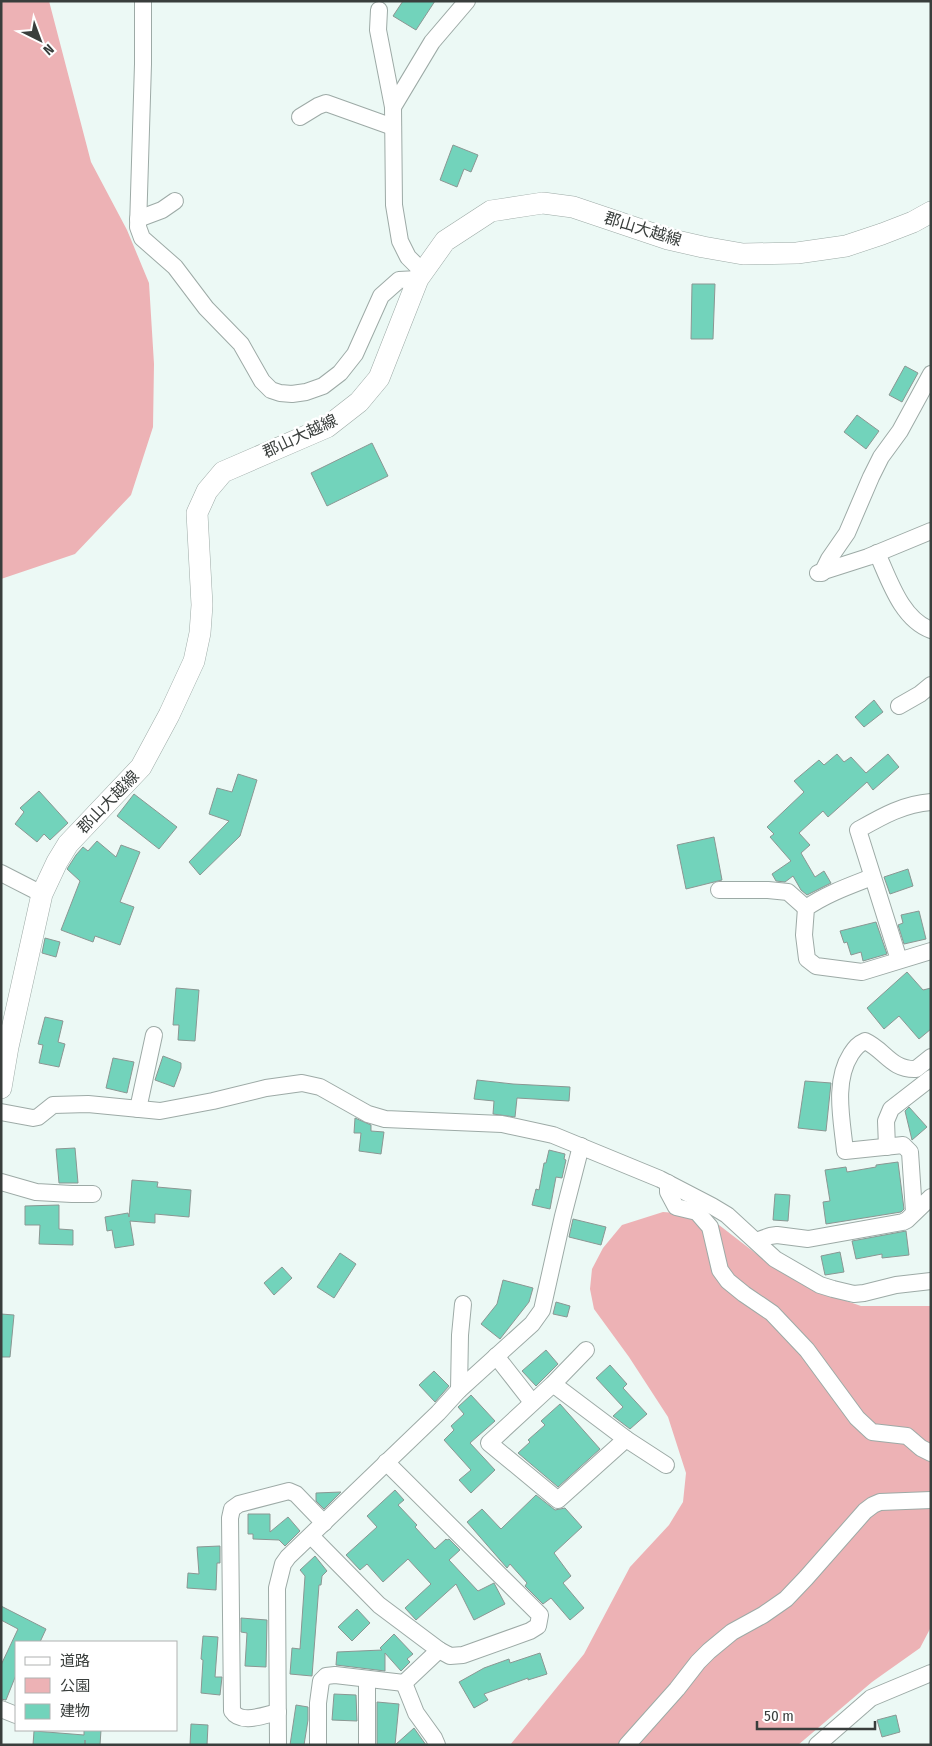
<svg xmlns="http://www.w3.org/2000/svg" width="932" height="1746" font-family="'Fira Sans Condensed','Noto Sans JP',sans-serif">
<rect width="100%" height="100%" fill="#ecf9f5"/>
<g fill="#edb2b5">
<path d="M1 1H49L91 162 127 230 149 283 154 364 153 427 131 495 75 554 1 579Z"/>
<path d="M663 1212 691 1214 719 1225 772 1266 829 1295 861 1306H931V1627L920 1648 872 1682 798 1745H510L584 1654 630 1567 669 1525 683 1502 686 1473 668 1417 629 1357 594 1309 590 1289 592 1269 603 1248 622 1225Z"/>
</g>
<g fill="#72d3bb" stroke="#8b9793">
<path d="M403 1H435L416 30 393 16Z"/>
<path d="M453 145 478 155 471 172 464 169 457 187 440 180Z"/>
<path d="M692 284H715L713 339H691Z"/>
<path d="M905 366 918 373 902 402 889 395Z"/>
<path d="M857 415 879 431 866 449 844 432Z"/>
<path d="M372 443 388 476 327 506 311 473Z"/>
<path d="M874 700 883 712 864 727 855 717Z"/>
<path d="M837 754 844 762 851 757 866 773 888 754 899 767 873 790 867 782 828 817 823 811 799 833 810 845 801 853 815 877 824 871 831 883 807 895 801 890 793 876 785 882 776 881 772 874 791 861 770 837 774 834 767 827 804 792 794 781 819 760 824 765Z"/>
<path d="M238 774 257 780 240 836 200 875 189 862 229 821 209 814 217 788 232 792Z"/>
<path d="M39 791 68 823 50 840 44 834 37 842 15 824 24 812 20 808Z"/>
<path d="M134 794 177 827 159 849 117 816Z"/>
<path d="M714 837 722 880 686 889 677 845Z"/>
<path d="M97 841 116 857 121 845 140 852 120 902 134 907 120 945 95 936 93 942 61 930 80 881 67 869 76 855 83 847 88 851Z"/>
<path d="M908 869 913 886 890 894 884 877Z"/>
<path d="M919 911 926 939 904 944 898 925 903 923 901 915Z"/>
<path d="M876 922 887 954 863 961 861 952 851 955 847 942 844 943 840 931Z"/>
<path d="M45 938 60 942 56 957 42 953Z"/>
<path d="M907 972 923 990 931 988V1029L919 1039 899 1016 884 1029 867 1008Z"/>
<path d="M176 988 199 990 195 1041 178 1040 179 1025H173Z"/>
<path d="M45 1017 63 1021 58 1042 65 1044 59 1067 39 1063 43 1045 38 1044Z"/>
<path d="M163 1056 181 1063V1068L174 1087 155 1080Z"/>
<path d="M113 1058 134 1062 127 1093 106 1088Z"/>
<path d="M477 1080 513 1084 570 1087 569 1101 517 1098 515 1117 493 1114 494 1101 474 1099Z"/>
<path d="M805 1081 831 1083 826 1131 798 1128Z"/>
<path d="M909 1107 927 1127 912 1140 905 1111Z"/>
<path d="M355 1118 371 1125V1131L384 1132 381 1154 359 1151 361 1133H354Z"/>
<path d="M75 1148 78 1183H59L56 1149Z"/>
<path d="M549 1150 565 1154 564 1159 566 1160 562 1178 556 1177 550 1209 532 1205 536 1189 539 1190 544 1163H546Z"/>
<path d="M898 1162 904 1209 901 1212 826 1224 823 1202 830 1201 825 1170 846 1167 847 1172 876 1167V1165Z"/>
<path d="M132 1180 158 1182 157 1187 191 1190 189 1217 155 1214V1223L130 1221 134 1245 115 1248 112 1230 107 1231 105 1217 128 1213 129 1217Z"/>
<path d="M775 1194 790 1195 788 1221 773 1220Z"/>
<path d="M59 1205V1229L73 1230V1245L39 1244 40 1225H25V1206Z"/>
<path d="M573 1219 606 1227 601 1245 569 1237Z"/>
<path d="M906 1231 909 1255 882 1258V1254L856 1259 852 1241Z"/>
<path d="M840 1252 844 1272 825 1275 821 1256Z"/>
<path d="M340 1253 356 1264 334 1298 317 1287Z"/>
<path d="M282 1267 292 1278 274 1295 264 1283Z"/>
<path d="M503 1280 533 1288 529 1302 500 1339 481 1324 497 1304Z"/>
<path d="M556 1302 570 1306 567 1317 553 1314Z"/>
<path d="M1 1314 14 1315 10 1357H1Z"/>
<path d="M546 1350 558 1364 536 1386 522 1371Z"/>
<path d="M610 1365 627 1384 623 1388 647 1414 630 1429 613 1416 623 1407 596 1378Z"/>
<path d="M434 1371 449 1386 435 1402 419 1385Z"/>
<path d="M471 1395 495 1421 470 1443 495 1470 471 1493 459 1480 471 1470 444 1440 454 1430 451 1426 464 1414 458 1407Z"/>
<path d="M560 1404 600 1449 558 1487 518 1453 530 1442 528 1440 545 1425 541 1421Z"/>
<path d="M395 1490 404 1500 398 1505 417 1525 415 1527 435 1549 446 1539 447 1540 449 1539 460 1550 449 1560 478 1591 494 1583 505 1604 474 1620 456 1584 416 1620 405 1608 431 1584 408 1559 383 1582 367 1564 360 1570 346 1555 377 1527 367 1516Z"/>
<path d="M341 1492 324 1509 316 1501V1493Z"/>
<path d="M536 1495 555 1510 565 1508 582 1527 554 1553 571 1576 563 1583 584 1608 570 1620 551 1598 543 1604 525 1586 527 1583 510 1564 507 1568 467 1522 482 1509 501 1529Z"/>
<path d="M248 1514H270V1532L288 1517 300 1531 285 1546 279 1540 253 1539V1534H248Z"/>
<path d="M220 1546V1563H217L216 1590 187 1588 188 1573 199 1574 197 1547Z"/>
<path d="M315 1556 327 1571 322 1576 321 1585H319L312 1676 290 1674 292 1648 300 1649 305 1576 300 1570Z"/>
<path d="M1 1606 46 1629 40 1642H16V1675L6 1700 1 1699V1665L18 1629 1 1620Z"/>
<path d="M357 1609 370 1623 352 1641 338 1627Z"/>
<path d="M241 1618 267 1620 266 1667 245 1666 247 1633 241 1632Z"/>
<path d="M394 1634 413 1654 407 1659 410 1662 401 1671 385 1653V1671L336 1665 337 1652 382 1650 380 1648Z"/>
<path d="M203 1636 218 1637 215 1677H222L220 1695 201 1693 203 1660 201 1659Z"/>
<path d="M540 1653 547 1674 528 1680V1678L484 1694 488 1700 474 1708 459 1682 484 1668 509 1659 510 1663Z"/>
<path d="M334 1694 356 1695 357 1721 332 1720Z"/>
<path d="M377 1702 399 1704 395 1745 414 1728 426 1745H377Z"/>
<path d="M296 1705 308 1707V1720L304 1745H290Z"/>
<path d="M896 1715 900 1732 882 1737 877 1720Z"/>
<path d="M191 1724 208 1725 207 1745H190Z"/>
<path d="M84 1730H101L100 1745H85V1740V1745H33L34 1731 84 1735Z"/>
</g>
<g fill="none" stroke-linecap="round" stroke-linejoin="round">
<g stroke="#9daaa6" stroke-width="18">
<g id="minor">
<path d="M143 1V64L138 227 142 238 175 267 206 308 241 344 262 381 271 390 280 393 292 394 306 392 323 386 340 373 355 354 381 296 399 280 418 279"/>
<path d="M379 10 378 30 393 107 394 205 400 241 408 257 423 272"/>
<path d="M393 107 432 42 467 1"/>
<path d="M300 117 318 106 326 103 393 127"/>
<path d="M138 219 162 210 175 201"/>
<path d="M877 553C889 579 901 619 931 630"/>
<path d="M818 573 868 557 931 531"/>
<path d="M822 573 829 559 847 533 871 477 881 457 900 431 931 374"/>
<path d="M899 706 920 694 931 685"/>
<path d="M1 873 42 894"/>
<path d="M872 877C849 886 826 894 806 908L804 935 807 959 816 966 862 972 931 951"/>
<path d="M719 890H768L788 892 806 908"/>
<path d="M899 960 858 830C881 817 903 804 931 802"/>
<path d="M138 1109 154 1035"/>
<path d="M1 1112 33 1118 38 1117 53 1105 88 1104 160 1111 213 1101 266 1088 302 1083 320 1087 368 1114 385 1119 502 1124 553 1135 660 1179 712 1206 727 1215 775 1259 820 1285 833 1289 854 1294 864 1293 896 1285 931 1281"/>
<path d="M887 1147 886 1121 891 1109 931 1078"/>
<path d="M1 1182 36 1192 72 1194H93"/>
<path d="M668 1183V1192L676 1207 697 1212 710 1227 720 1270 728 1281 744 1294 772 1313 807 1350 857 1418 872 1432 907 1436 921 1448 931 1453"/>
<path d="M914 1212 910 1152 903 1145 845 1151C842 1120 833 1082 851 1054 855 1048 858 1044 865 1041 885 1050 891 1070 916 1069L931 1057"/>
<path d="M756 1241 770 1236 777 1235 808 1239 903 1222 907 1220 931 1197"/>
<path d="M496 1356 532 1402"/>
<path d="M553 1384 626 1439 558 1500 489 1443 553 1384 586 1350"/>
<path d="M459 1390 460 1335 463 1304"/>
<path d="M626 1439 666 1465"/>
<path d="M386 1462 540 1615 538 1626 530 1631 463 1655 450 1656 439 1650"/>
<path d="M311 1536 379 1605 439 1650 404 1683 335 1675 326 1676 321 1681 318 1703V1745"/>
<path d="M404 1683 416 1713 434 1738 437 1745"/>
<path d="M1 1709 16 1715"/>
<path d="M278 1712C264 1715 241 1725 232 1711L230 1518 232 1509 239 1504 289 1491 296 1494 324 1523"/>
<path d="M278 1745 277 1588 283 1564 288 1557 438 1413 459 1390 532 1324 542 1310 563 1216 581 1146"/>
<path d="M367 1745V1679"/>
<path d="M627 1745 677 1689 698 1662 709 1651 732 1632 763 1615 786 1599 806 1578 865 1511 873 1505 880 1502 931 1500"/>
<path d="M817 1745 871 1698 931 1673"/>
</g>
</g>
<g stroke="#9daaa6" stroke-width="22">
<path id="major" d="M1 1088 8 1047 42 894 57 862 68 844 141 767 169 715 194 661 200 633 202 605 197 513 207 491 223 472 327 427 359 402 379 378 418 279 445 241 491 211 543 203 573 207 668 239 703 247 743 254 797 253 846 246 882 234 913 222 931 212"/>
</g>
<use href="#minor" stroke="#fff" stroke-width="16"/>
<use href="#major" stroke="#fff" stroke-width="21"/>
</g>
<g text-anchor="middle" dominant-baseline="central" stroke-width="5" stroke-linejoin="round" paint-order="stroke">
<g font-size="16" fill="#393e3c" stroke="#fff">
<text transform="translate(643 229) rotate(17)">郡山大越線</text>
<text transform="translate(300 436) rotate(-25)">郡山大越線</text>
<text transform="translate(108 802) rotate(-46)">郡山大越線</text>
</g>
</g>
<rect width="932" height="1746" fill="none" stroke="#393e3c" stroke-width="5"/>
<rect x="15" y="1641" width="162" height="90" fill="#ffffff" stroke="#b0b2b1"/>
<rect x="25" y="1657" width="25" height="8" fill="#ffffff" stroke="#b0b2b1"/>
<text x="60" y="1666" font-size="15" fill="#393e3c">道路</text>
<rect x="25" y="1678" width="25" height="15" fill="#edb2b5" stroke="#b0b2b1"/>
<text x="60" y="1691" font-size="15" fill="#393e3c">公園</text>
<rect x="25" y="1704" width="25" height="15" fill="#72d3bb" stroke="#b0b2b1"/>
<text x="60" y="1716" font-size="15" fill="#393e3c">建物</text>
<g transform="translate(40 40) rotate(138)" stroke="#ffffff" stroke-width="4" paint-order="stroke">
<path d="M0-4L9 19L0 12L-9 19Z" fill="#393e3c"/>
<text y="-8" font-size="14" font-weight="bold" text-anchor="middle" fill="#393e3c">N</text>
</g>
<path d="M757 1721v8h118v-8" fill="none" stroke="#393e3c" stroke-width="2.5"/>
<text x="764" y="1721" font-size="15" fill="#393e3c" stroke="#ffffff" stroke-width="4" paint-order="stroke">50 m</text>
</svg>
